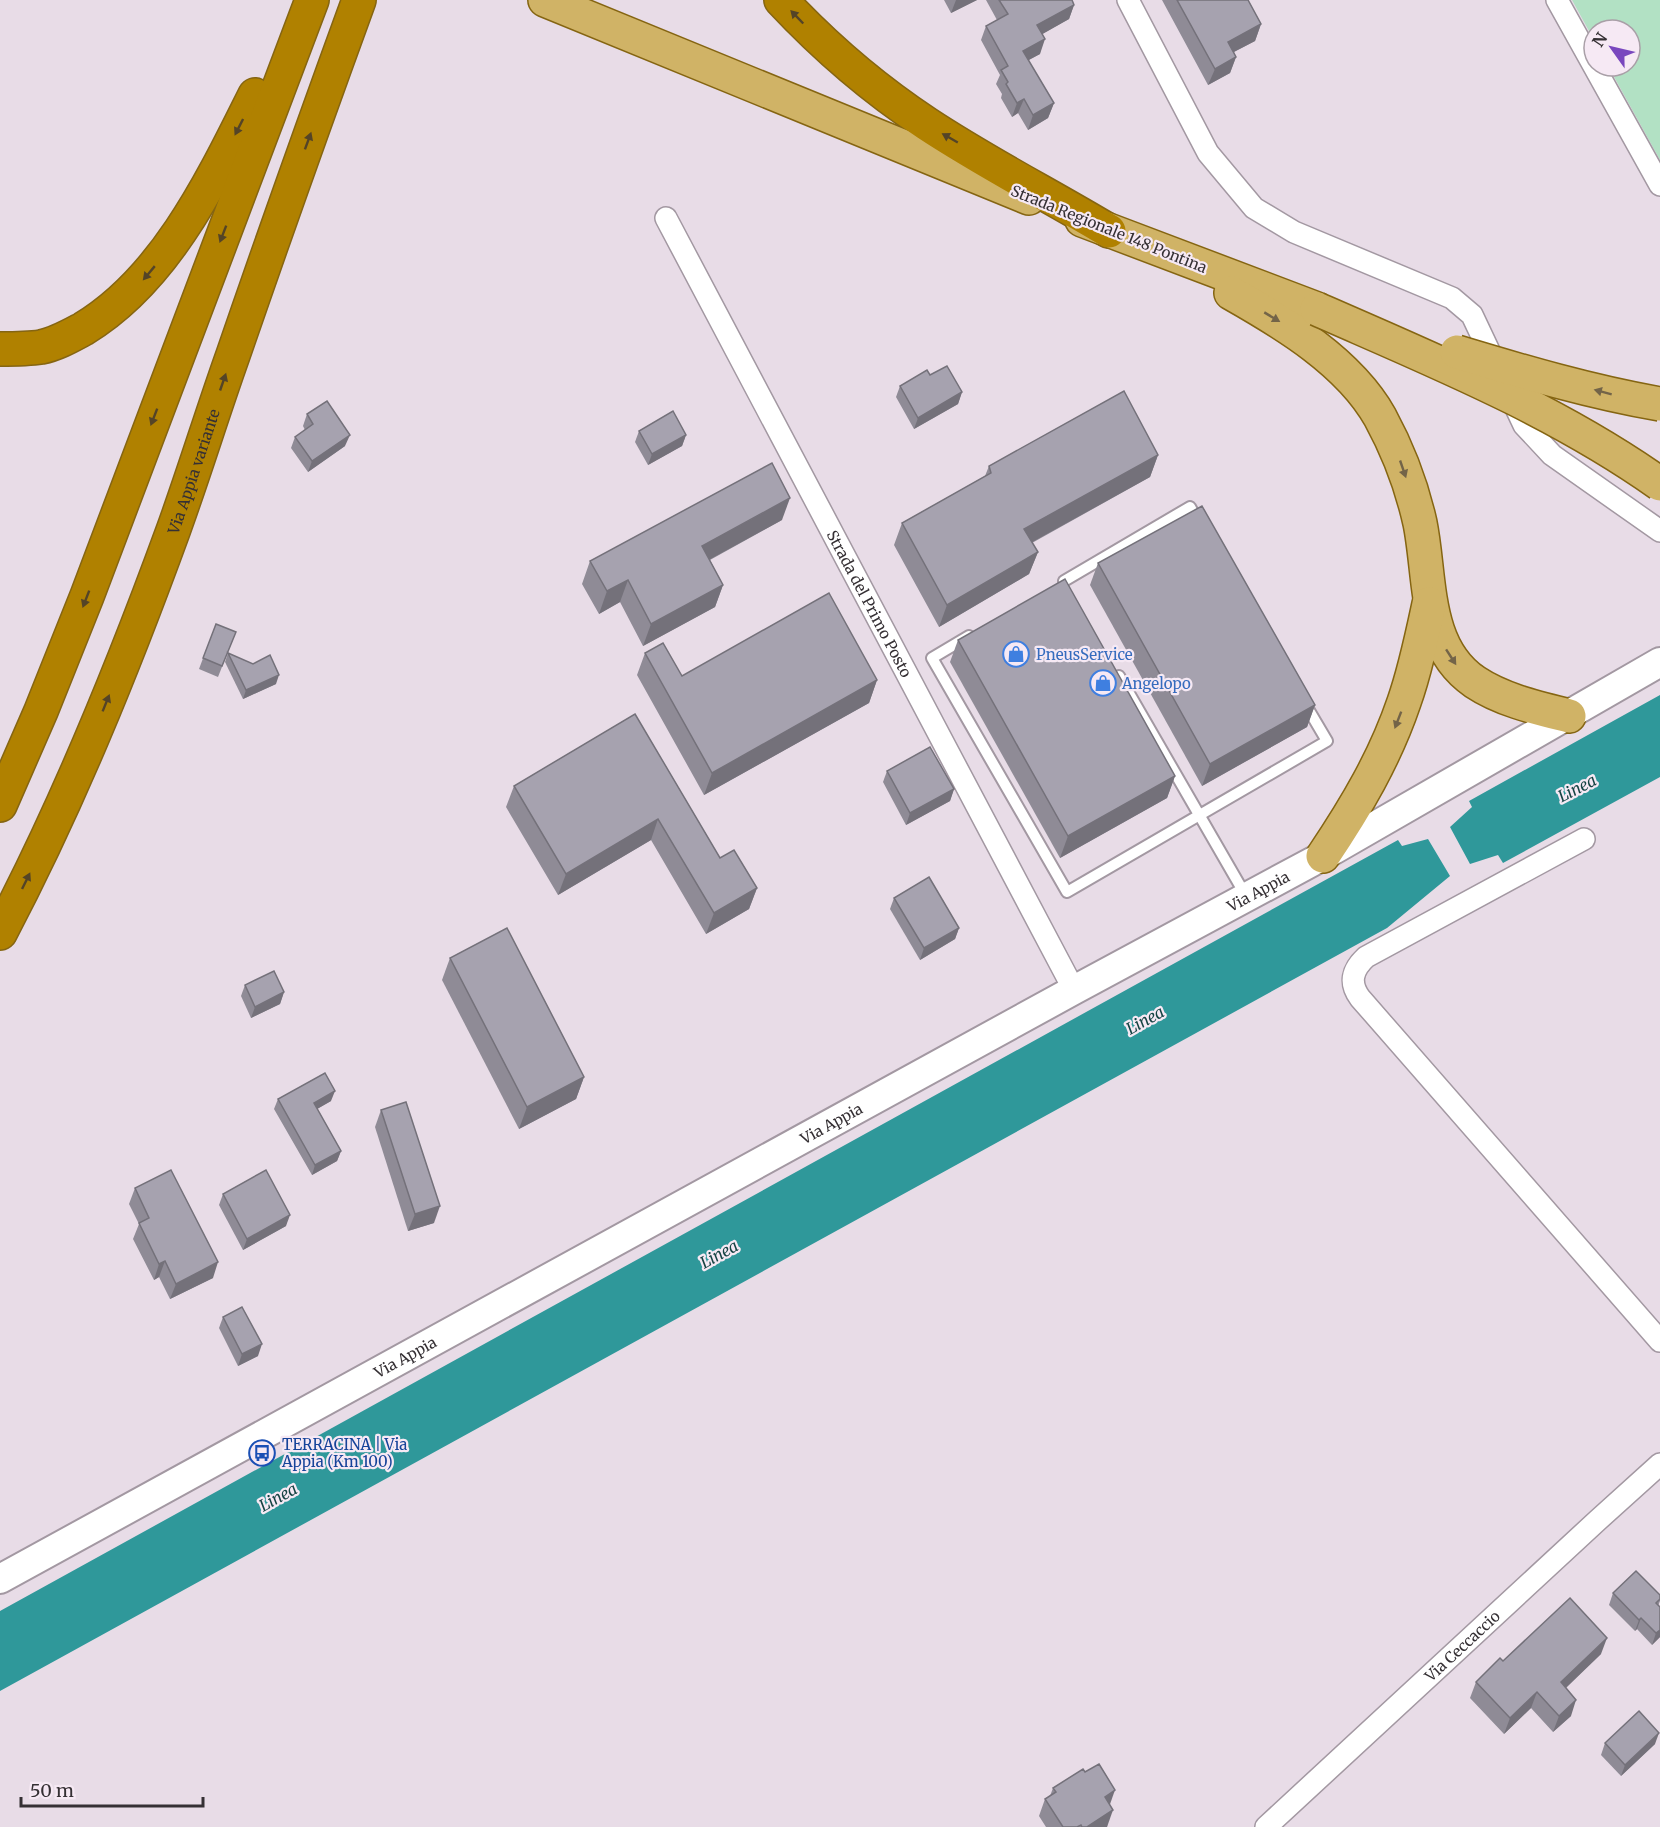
<svg xmlns="http://www.w3.org/2000/svg" width="1660" height="1827" font-family="Merriweather,serif">
<rect width="100%" height="100%" fill="#e8dce7"/>
<path fill="#b2e1c4" d="M1572 0H1660V160L1608 66H1630V30H1594V40Z"/>
<g fill="#2f989a">
<path d="M1660 695V777L1503 863 1498 855 1470 864 1450 827 1472 807 1469 801Z"/>
<path d="M1428 839 1450 876 1387 928 0 1691V1611L1398 840 1402 846Z"/>
</g>
<g fill="none" stroke-linecap="round" stroke-linejoin="round">
<g stroke="#a398a2" stroke-width="14">
<g id="lane">
<path d="M1064 581 1190 507 1199 523"/>
<path d="M969 636 932 658 1067 892 1327 741 1304 702"/>
<path d="M1119 676 1246 896"/>
</g>
</g>
<g stroke="#a398a2" stroke-width="24">
<g id="street">
<path d="M1128 0 1208 153 1254 208 1294 232 1452 298 1472 315 1524 425 1552 455 1660 531"/>
<path d="M1557 0 1660 185"/>
<path id="s1" d="M666 218 1074 990"/>
<path d="M1584 839 1366 957C1352 970 1349 983 1360 998L1660 1341"/>
<path id="s2" d="M1266 1827 1598 1520 1660 1464"/>
</g>
</g>
<g stroke="#a398a2" stroke-width="32">
<g id="secondary">
<path id="s3" d="M0 1579 1074 990 1323 856 1660 662"/>
</g>
</g>
<g stroke="#856512" stroke-width="36">
<g id="primary">
<path d="M545 0 1029 198"/>
<path d="M1082 220 1317 309"/>
<path d="M1231 293C1284 323 1349 362 1380 417 1398 450 1412 487 1420 523 1431 577 1423 647 1475 682 1502 700 1537 708 1569 716"/>
<path d="M1323 856C1356 807 1385 758 1404 702 1415 671 1422 637 1429 604"/>
</g>
</g>
<g stroke="#856512" stroke-width="36">
<g id="highway">
<path d="M781 0C825 47 874 89 927 124 986 163 1049 195 1109 231"/>
<path d="M0 349C14 349 28 349 41 347 56 344 70 336 83 329 166 279 213 179 255 95"/>
<path d="M0 805 41 711 87 596 312 0"/>
<path id="s4" d="M0 933C68 804 123 668 173 531 194 473 212 414 233 355 274 236 316 118 359 0"/>
</g>
</g>
<use href="#lane" stroke="#fff" stroke-width="10"/>
<use href="#street" stroke="#fff" stroke-width="21"/>
<use href="#secondary" stroke="#fff" stroke-width="28"/>
<use href="#primary" stroke="#d0b366" stroke-width="33"/>
<use href="#highway" stroke="#b08100" stroke-width="33"/>
<g stroke="#856512" stroke-width="36" stroke-linecap="butt">
<g id="primary-bridge">
<path d="M1317 309C1435 361 1554 409 1660 484"/>
<path d="M1457 352C1523 372 1591 392 1660 404"/>
</g>
</g>
<use href="#primary-bridge" stroke="#d0b366" stroke-width="33"/>
</g>
<g fill="#8f8b96">
<path d="M944 0H977L951 13Z"/>
<path d="M986 0H1072L1074 5 1069 19 1042 34 1040 54 1028 60 1054 103 1048 118 1028 130 1018 113 1012 117 1001 98 1002 94 996 84 1000 75 981 40 986 26 997 20Z"/>
<path d="M1162 0H1248L1261 24 1255 41 1234 52 1236 57 1230 73 1208 85Z"/>
<path d="M930 375 962 392 958 404 914 429 896 397 900 386Z"/>
<path d="M307 414 345 446 308 472 291 448 295 437 305 430 303 426Z"/>
<path d="M639 431 686 435 682 446 648 465 635 442Z"/>
<path d="M1158 455 1150 477 1032 543 1038 552 1029 574 939 627 894 545 902 523 985 476 989 466Z"/>
<path d="M782 520 710 560 723 585 715 607 643 646 620 602 599 614 582 584 590 561Z"/>
<path d="M1098 563 1315 705 1307 727 1202 786 1090 585Z"/>
<path d="M216 624 231 644 218 677 199 669Z"/>
<path d="M958 640 1175 776 1167 798 1060 858 950 662Z"/>
<path d="M228 653 276 684 243 699 225 662Z"/>
<path d="M645 653 682 676 877 680 869 703 704 795 637 675Z"/>
<path d="M635 714 720 858 757 888 749 909 706 934 651 840 558 895 506 807 514 786Z"/>
<path d="M887 771 954 789 950 801 906 825 883 782Z"/>
<path d="M894 898 959 928 955 939 920 960 890 909Z"/>
<path d="M450 958 584 1077 576 1099 519 1129 442 980Z"/>
<path d="M245 985 284 992 280 1004 251 1018 241 996Z"/>
<path d="M278 1099 331 1101 317 1109 341 1151 337 1161 312 1175 274 1109Z"/>
<path d="M381 1110 434 1223 408 1231 375 1127Z"/>
<path d="M135 1188 213 1278 170 1299 159 1277 154 1280 133 1239 139 1224 129 1204Z"/>
<path d="M223 1194 286 1226 243 1250 219 1205Z"/>
<path d="M223 1317 258 1356 238 1366 219 1328Z"/>
<path d="M1613 1593 1660 1595V1601L1658 1606 1660 1607V1637L1652 1645 1637 1629 1635 1631 1609 1605Z"/>
<path d="M1601 1654 1566 1688 1571 1716 1553 1732 1531 1708 1504 1734 1470 1698 1476 1682 1503 1661Z"/>
<path d="M1605 1743 1655 1744 1621 1776 1601 1755Z"/>
<path d="M1053 1788 1110 1805 1107 1827H1046L1039 1816 1045 1799 1050 1796Z"/>
</g>
<g fill="#74717a">
<path d="M956 0H977L951 13Z"/>
<path d="M1074 5 1069 19 1032 40 1037 25Z"/>
<path d="M1261 24 1255 41 1222 58 1228 42Z"/>
<path d="M1045 39 1040 54 1018 66 1023 51Z"/>
<path d="M1236 57 1230 73 1208 85 1215 69Z"/>
<path d="M1024 99 1018 113 1012 117 1017 103Z"/>
<path d="M1054 103 1048 118 1028 130 1033 115Z"/>
<path d="M962 392 958 404 914 429 918 418Z"/>
<path d="M350 435 345 446 308 472 312 461Z"/>
<path d="M686 435 682 446 648 465 652 454Z"/>
<path d="M1158 455 1150 477 1016 551 1024 529Z"/>
<path d="M790 498 782 520 694 568 702 546Z"/>
<path d="M1038 552 1029 574 939 627 947 605Z"/>
<path d="M628 580 620 602 599 614 607 591Z"/>
<path d="M723 585 715 607 643 646 651 624Z"/>
<path d="M279 675 276 684 243 699 246 690Z"/>
<path d="M877 680 869 703 704 795 712 773Z"/>
<path d="M1315 705 1307 727 1202 786 1210 764Z"/>
<path d="M1175 776 1167 798 1060 858 1068 836Z"/>
<path d="M954 789 950 801 906 825 910 813Z"/>
<path d="M658 819 651 840 558 895 566 874Z"/>
<path d="M757 888 749 909 706 934 714 913Z"/>
<path d="M959 928 955 939 920 960 924 948Z"/>
<path d="M284 992 280 1004 251 1018 255 1007Z"/>
<path d="M584 1077 576 1099 519 1129 527 1107Z"/>
<path d="M335 1091 331 1101 310 1113 314 1103Z"/>
<path d="M341 1151 337 1161 312 1175 315 1165Z"/>
<path d="M440 1206 434 1223 408 1231 415 1214Z"/>
<path d="M290 1215 286 1226 243 1250 247 1239Z"/>
<path d="M165 1261 159 1277 154 1280 159 1264Z"/>
<path d="M218 1262 213 1278 170 1299 176 1284Z"/>
<path d="M262 1344 258 1356 238 1366 242 1354Z"/>
<path d="M1641 1618 1637 1629 1635 1631 1639 1620Z"/>
<path d="M1660 1630V1637L1652 1645 1656 1633Z"/>
<path d="M1607 1638 1601 1654 1555 1698 1561 1682Z"/>
<path d="M1537 1692 1531 1708 1504 1734 1510 1718Z"/>
<path d="M1576 1700 1571 1716 1553 1732 1559 1716Z"/>
<path d="M1659 1733 1655 1744 1621 1776 1625 1765Z"/>
<path d="M1115 1790 1109 1807 1105 1797Z"/>
<path d="M1113 1810 1107 1827H1087Z"/>
</g>
<g fill="#a6a2af" stroke="#74717a" stroke-width="1.5">
<path d="M999 0H1072L1074 5 1037 25 1045 39 1023 51 1054 103 1033 115 1024 99 1017 103 1006 84 1008 82 1001 70 1008 66 986 26 1008 14Z"/>
<path d="M1177 0H1248L1261 24 1228 42 1236 57 1215 69Z"/>
<path d="M947 366 962 392 918 418 900 386 927 370 930 375Z"/>
<path d="M1124 391 1158 455 1024 529 1038 552 947 605 902 523 991 473 989 466Z"/>
<path d="M327 401 350 435 312 461 295 437 313 424 307 414Z"/>
<path d="M673 411 686 435 652 454 639 431Z"/>
<path d="M772 463 790 498 702 546 723 585 651 624 628 580 607 591 590 561Z"/>
<path d="M1202 506 1315 705 1210 764 1098 563Z"/>
<path d="M1065 579 1175 776 1068 836 958 640Z"/>
<path d="M829 593 877 680 712 773 645 653 663 643 682 676Z"/>
<path d="M216 624 236 632 222 666 203 658Z"/>
<path d="M228 653 253 664 270 655 279 675 246 690Z"/>
<path d="M635 714 720 858 734 850 757 888 714 913 658 819 566 874 514 786Z"/>
<path d="M930 747 954 789 910 813 887 771Z"/>
<path d="M929 877 959 928 924 948 894 898Z"/>
<path d="M507 928 584 1077 527 1107 450 958Z"/>
<path d="M274 971 284 992 255 1007 245 985Z"/>
<path d="M325 1073 335 1091 314 1103 341 1151 315 1165 278 1099Z"/>
<path d="M406 1102 440 1206 415 1214 381 1110Z"/>
<path d="M171 1170 218 1262 176 1284 165 1261 159 1264 139 1223 149 1218 135 1188Z"/>
<path d="M266 1170 290 1215 247 1239 223 1194Z"/>
<path d="M242 1307 262 1344 242 1354 223 1317Z"/>
<path d="M1636 1571 1660 1595V1599L1656 1603 1660 1607V1630L1656 1633 1641 1618 1639 1620 1613 1593Z"/>
<path d="M1570 1598 1607 1638 1561 1682 1576 1700 1559 1716 1537 1692 1510 1718 1476 1682 1500 1658 1503 1661Z"/>
<path d="M1639 1711 1659 1733 1625 1765 1605 1743Z"/>
<path d="M1099 1764 1115 1790 1105 1797 1113 1810 1087 1827H1082L1081 1825 1077 1827H1063L1045 1799 1056 1792 1053 1788 1083 1769 1085 1772Z"/>
</g>
<defs><path id="oneway-solid" d="M-6-.8H1V-3.2L6.5 0L1 3.2V.8H-6Z" transform="scale(1.5)"/></defs>
<g fill="#544427">
<use href="#oneway-solid" transform="translate(797 17) rotate(-134)"/>
<use href="#oneway-solid" transform="translate(239 127) rotate(117)"/>
<use href="#oneway-solid" transform="translate(950 138) rotate(-150)"/>
<use href="#oneway-solid" transform="translate(308 141) rotate(-70)"/>
<use href="#oneway-solid" transform="translate(223 234) rotate(111)"/>
<use href="#oneway-solid" transform="translate(149 273) rotate(130)"/>
<use href="#oneway-solid" transform="translate(223 382) rotate(-71)"/>
<use href="#oneway-solid" transform="translate(154 417) rotate(111)"/>
<use href="#oneway-solid" transform="translate(86 599) rotate(111)"/>
<use href="#oneway-solid" transform="translate(106 703) rotate(-68)"/>
<use href="#oneway-solid" transform="translate(26 881) rotate(-64)"/>
</g>
<g fill="#736448">
<use href="#oneway-solid" transform="translate(1272 317) rotate(31)"/>
<use href="#oneway-solid" transform="translate(1603 392) rotate(-165)"/>
<use href="#oneway-solid" transform="translate(1403 469) rotate(71)"/>
<use href="#oneway-solid" transform="translate(1451 657) rotate(57)"/>
<use href="#oneway-solid" transform="translate(1398 720) rotate(111)"/>
</g>
<defs>
<g id="shop-ring" transform="scale(1.35)"><circle r="9.5" fill="#f6e9f4" stroke="#3f7fe0" stroke-width="1.5"/><path d="M-5-2.5h2.3a2.7 3.5 0 0 1 5.4 0H5L5.5 6h-11ZM-1.5-2.5h3a1.5 2.3 0 0 0-3 0Z" fill="#3f7fe0"/></g>
<g id="bus-ring" transform="scale(1.35)"><circle r="9.5" fill="#f6e9f4" stroke="#1a4fb4" stroke-width="1.5"/><path d="M-5-6H5V4H4V6H2V4H-2V6H-4V4H-5ZM-3.5-4V0h7V-4ZM-3.5 1.2v1.5H-2V1.2ZM2 1.2v1.5H3.5V1.2Z" fill="#1a4fb4"/></g>
</defs>
<g fill-rule="evenodd">
<use href="#shop-ring" x="1016" y="654"/>
<use href="#shop-ring" x="1103" y="683"/>
<use href="#bus-ring" x="262" y="1453"/>
</g>
<g text-anchor="middle" dominant-baseline="central" stroke-width="4.5" stroke-linejoin="round" paint-order="stroke">
<g font-size="15" fill="#353034" stroke="#f6e9f4">
<text transform="translate(1109 229) rotate(22)">Strada Regionale 148 Pontina</text>
<text stroke="none"><textPath href="#s4" startOffset="501">Via Appia variante</textPath></text>
<text stroke="none"><textPath href="#s1" startOffset="436">Strada del Primo Posto</textPath></text>
<text stroke="none"><textPath href="#s3" startOffset="1434">Via Appia</textPath></text>
<text stroke="none"><textPath href="#s3" startOffset="948">Via Appia</textPath></text>
<text stroke="none"><textPath href="#s3" startOffset="462">Via Appia</textPath></text>
<text stroke="none"><textPath href="#s2" startOffset="267">Via Ceccaccio</textPath></text>
</g>
<g font-size="15" fill="#366cbe" stroke="#f6e9f4" text-anchor="start">
<text x="1036" y="654">PneusService</text>
<text x="1122" y="683">Angelopo</text>
</g>
<g font-size="15" fill="#164399" stroke="#f6e9f4" text-anchor="start">
<text x="282" y="1444">TERRACINA | Via<tspan x="282" dy="17">Appia (Km 100)</tspan></text>
</g>
<g font-size="16" font-style="italic" fill="#154343" stroke="#f6e9f4">
<text transform="translate(1577 788) rotate(-27)">Linea</text>
<text transform="translate(1145 1020) rotate(-29)">Linea</text>
<text transform="translate(719 1254) rotate(-29)">Linea</text>
<text transform="translate(278 1497) rotate(-29)">Linea</text>
</g>
</g>
<g transform="translate(1612 48) rotate(304)"><circle r="28" fill="#f6e9f4" stroke="#a99fa7" stroke-width="1.5"/>
<path d="M0-4.5L10 22L0 15L-10 22Z" fill="#7947be"/>
<text y="-9" font-size="16" font-weight="bold" text-anchor="middle" fill="#353034">N</text>
</g>
<path d="M21 1797v9h182v-9" fill="none" stroke="#353034" stroke-width="3"/>
<text x="30" y="1797" font-size="18" fill="#353034" stroke="#f6e9f4" stroke-width="4.5" paint-order="stroke">50 m</text>
</svg>
